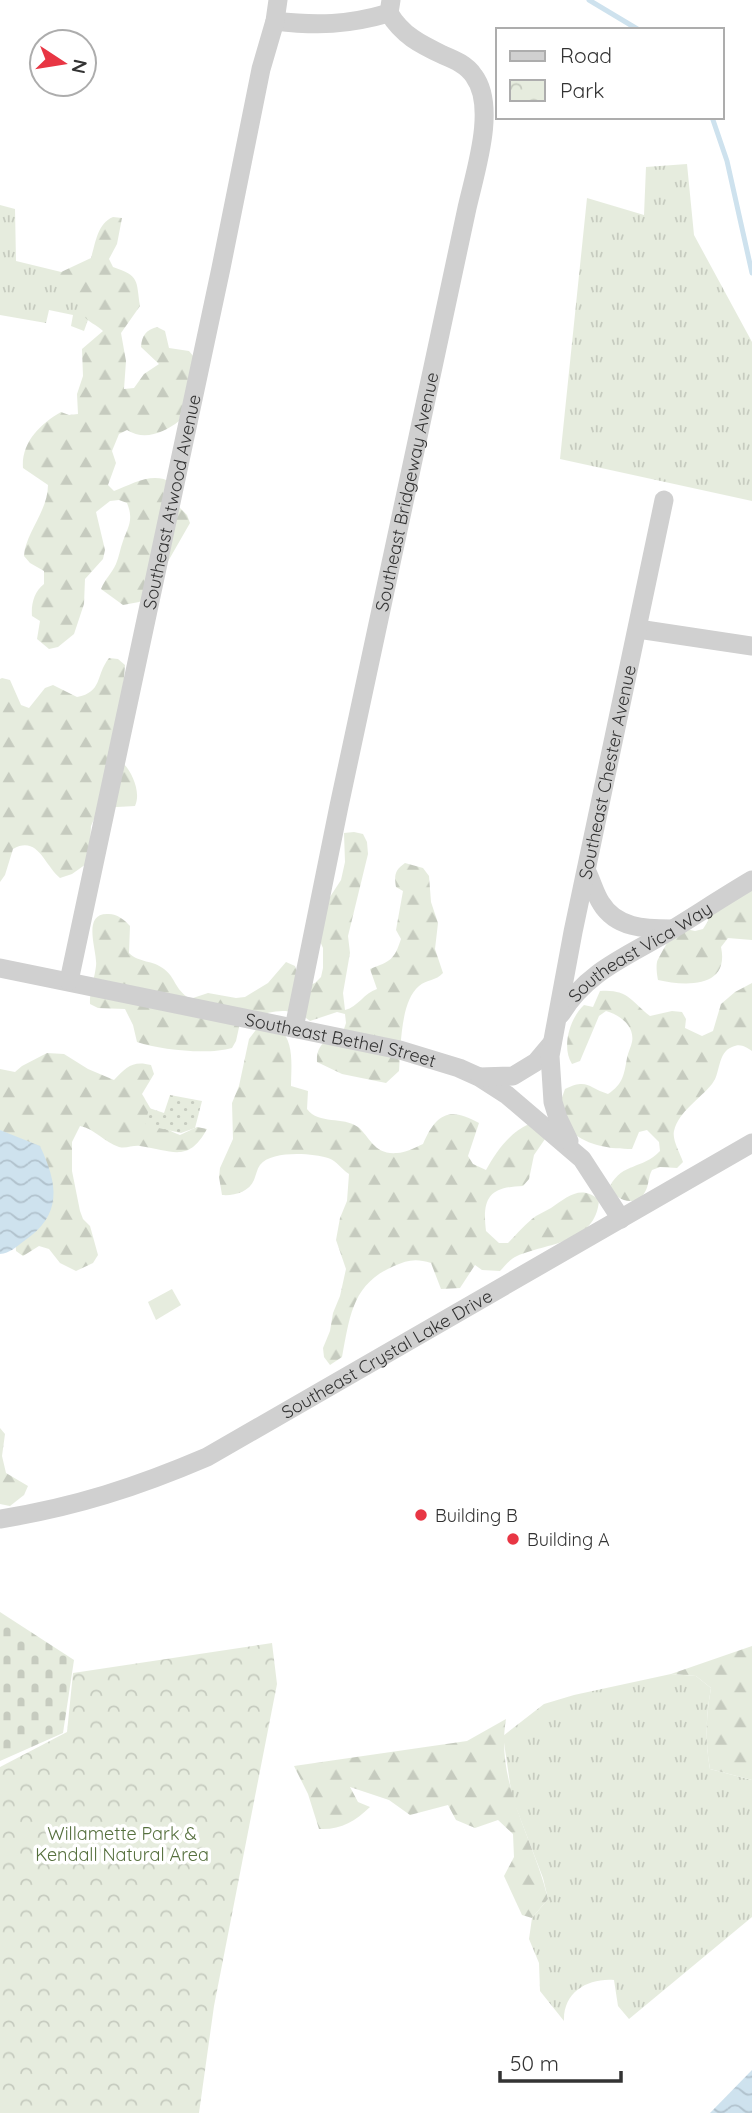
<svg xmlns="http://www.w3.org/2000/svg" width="752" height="2113" font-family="Quicksand,sans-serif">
<defs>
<pattern id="grass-tufts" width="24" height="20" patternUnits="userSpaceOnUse" patternTransform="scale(1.75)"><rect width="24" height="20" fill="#e6ecde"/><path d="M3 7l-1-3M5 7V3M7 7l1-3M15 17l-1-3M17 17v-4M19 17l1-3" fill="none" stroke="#c6cbbf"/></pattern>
<pattern id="forest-firs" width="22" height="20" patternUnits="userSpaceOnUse" patternTransform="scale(1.75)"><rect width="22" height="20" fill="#e6ecde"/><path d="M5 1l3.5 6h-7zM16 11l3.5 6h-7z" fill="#c6cbbf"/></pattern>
<pattern id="cemetery-stones" width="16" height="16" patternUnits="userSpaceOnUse" patternTransform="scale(1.75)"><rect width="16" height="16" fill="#e6ecde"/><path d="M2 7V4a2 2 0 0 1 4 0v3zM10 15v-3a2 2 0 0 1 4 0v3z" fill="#c6cbbf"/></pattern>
<pattern id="park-crowns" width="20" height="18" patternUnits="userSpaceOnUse" patternTransform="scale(1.75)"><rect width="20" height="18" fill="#e6ecde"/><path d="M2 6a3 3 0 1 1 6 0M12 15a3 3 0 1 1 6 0" fill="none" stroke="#c6cbbf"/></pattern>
<pattern id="garden-dots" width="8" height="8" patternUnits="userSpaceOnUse" patternTransform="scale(1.75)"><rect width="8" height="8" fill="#e6ecde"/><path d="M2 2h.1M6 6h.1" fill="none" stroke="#c6cbbf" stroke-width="1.8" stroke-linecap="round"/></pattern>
<pattern id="water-waves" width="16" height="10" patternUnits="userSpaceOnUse" patternTransform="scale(1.75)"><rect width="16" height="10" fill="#cee2ee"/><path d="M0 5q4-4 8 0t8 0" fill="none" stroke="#b1c2cd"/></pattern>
</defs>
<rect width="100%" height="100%" fill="#fff"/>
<g fill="url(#grass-tufts)">
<path d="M687 164 694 235 752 342V501L560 459 587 198 644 215 646 167Z"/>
<path d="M0 205 15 209 16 261 90 279 89 317 84 331 71 326 73 315 49 310 46 323 0 315Z"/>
<path d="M671 1674 696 1676 711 1688C706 1716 705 1741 710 1769L752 1780V1917L629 2019 618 2006 614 1980C588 1978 563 1992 564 2021L540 1991 539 1963 529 1939 532 1918 548 1899 543 1878 512 1797 503 1736 544 1704 574 1695Z"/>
</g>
<g fill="url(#forest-firs)">
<path d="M113 217 122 218 117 244 109 259 113 267C140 276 136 280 140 306L121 333 126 361 124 389 134 388 144 374 159 364 141 347C142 335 146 330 157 327L165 331 169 348 189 351 194 357 179 421C164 433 144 441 127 430L119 434 112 451 116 463 108 485 114 491C133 484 153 471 172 483L174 502 187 515 190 523 147 598 139 602 123 605 101 589C105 579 112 573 116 564 119 557 120 549 123 541 128 527 134 520 127 503L119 500 110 501 96 512 105 550 103 559 85 579 84 604 74 634 58 647 49 649 37 639 40 621 32 616C31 604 34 592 44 584V571L30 563 24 556C25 534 48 511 48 485L23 468C21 443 40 424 61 412L69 415 78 414 77 394 83 376 82 349 103 331C96 324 89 323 83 315 90 291 69 291 59 273L91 258C96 242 97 224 113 217Z"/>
<path d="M109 658 118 659 125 665 123 692 124 764C133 774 141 793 135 806L99 808 91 826 89 862 72 874 60 878C44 865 38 835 13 849L5 875 0 882V679L2 678 10 680 21 705 29 708 45 688 53 685 77 697C103 692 95 676 109 658Z"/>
<path d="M354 832 363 834 367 842 368 854 348 936 350 953 343 993 345 1010C358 1007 364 993 377 989L370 969C391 961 394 960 401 939L396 930 403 891 396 887C394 875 395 870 405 863L423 868 429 876 431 902 438 923 435 949 443 973C436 981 427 979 419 986 400 1002 401 1047 399 1071L386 1083 342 1074 317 1062C316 1043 328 1039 343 1032L346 1023 345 1014 337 1012 310 1021C288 1003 264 1013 240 1023L236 1041 232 1048C208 1055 161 1050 137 1042L133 1025 125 1009 98 1008 90 1004C90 986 94 982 96 966 98 952 81 914 107 914 116 913 125 920 130 926L129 953C139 963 153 960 164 969 176 978 174 989 190 999L208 993 236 998 245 997 268 983 286 962 295 966 300 983 307 986 315 983 321 977 323 968V948L319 939 326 903 341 880 345 862 344 833Z"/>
<path d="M752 884V940L728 938 721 947C730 989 684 986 658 980 657 975 656 967 657 962 658 958 674 931 677 927L695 931 703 929 708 921 707 912Z"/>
<path d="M752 983V1051C745 1047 741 1043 732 1047 717 1053 721 1073 712 1084 700 1099 679 1111 674 1131 672 1140 680 1153 683 1162L677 1168 660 1167 652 1170C648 1177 649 1186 645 1192 636 1208 615 1201 610 1186 623 1162 642 1170 660 1151L659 1142 647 1130 639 1132 632 1149C611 1149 588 1146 572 1132 566 1126 562 1114 559 1106L565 1089C588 1078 588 1088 608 1094 623 1084 624 1075 627 1058 628 1052 631 1047 632 1042 635 1026 620 1015 606 1011L599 1016 580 1061 572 1064C561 1047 570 1018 584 1005L593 1007 600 991C628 989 631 1001 650 1016L672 1011 682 1012 686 1019 685 1028 702 1036 713 1031 721 1004 735 992Z"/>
<path d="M261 1023C266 1025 275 1026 279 1029 295 1040 291 1069 291 1086L308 1091 307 1109C319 1125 343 1116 358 1127 370 1137 374 1155 397 1153 405 1153 416 1147 423 1144 436 1114 449 1106 479 1123L468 1156 473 1164 486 1170C496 1152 509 1133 529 1124L545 1139 534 1155 529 1179 523 1186C489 1187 482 1198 486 1231L499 1243H508C517 1234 526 1223 536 1216 541 1213 546 1211 551 1208 567 1197 581 1184 599 1200 596 1244 546 1243 517 1256 510 1259 505 1266 500 1271L482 1270 475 1265 460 1288 441 1289 431 1263C416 1258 407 1260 394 1266 352 1284 350 1316 342 1357L330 1365 324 1357 323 1348 330 1331 333 1313 340 1296 346 1269 336 1240 340 1218 347 1201 349 1174C341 1169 337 1161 328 1158 313 1153 271 1150 260 1165 257 1169 256 1175 254 1180 249 1192 234 1196 222 1195L219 1177 220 1168 233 1139 232 1103 239 1086 249 1039Z"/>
<path d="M47 1053 64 1054 88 1069 114 1080C126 1067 133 1060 151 1065L154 1074 142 1094C153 1112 159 1128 180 1135L197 1127 207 1129C188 1163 174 1151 140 1146 133 1145 126 1149 119 1147 104 1142 95 1129 80 1126L72 1142V1171L80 1211 83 1219 90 1226 98 1255 93 1263 76 1271 60 1263 49 1249 39 1246 23 1256 16 1251 11 1137 0 1130V1069L15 1072 22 1066Z"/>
<path d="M0 1428 5 1434 2 1456 6 1473 28 1486 24 1495 10 1506 0 1504Z"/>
<path d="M752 1646V1780L710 1769C705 1741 706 1716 711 1688L696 1676 671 1674Z"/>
<path d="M506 1719C495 1783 534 1839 548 1899L532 1918 522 1915 504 1876 514 1857 513 1834 498 1820 475 1828 456 1820 448 1805 410 1815 389 1800 350 1787 358 1802 370 1807C354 1822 341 1830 319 1829L308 1794 294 1766 467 1741Z"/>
</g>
<path fill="url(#cemetery-stones)" d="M0 1612 74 1660 63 1733 0 1761Z"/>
<path fill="url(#park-crowns)" d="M272 1643 277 1684 214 2006 199 2113H0V1767L67 1732 73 1673Z"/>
<path fill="url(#garden-dots)" d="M170 1095 202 1101 195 1128 181 1133 145 1125 149 1108 164 1113Z"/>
<path fill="#e6ecde" d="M172 1289 181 1305 156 1320 148 1302Z"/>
<g fill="url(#water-waves)">
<path d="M0 1130 40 1146C58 1184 63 1215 24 1241 16 1247 10 1253 0 1254Z"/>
<path d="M752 2070V2113H710Z"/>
</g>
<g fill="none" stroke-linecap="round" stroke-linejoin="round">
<g stroke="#cee2ee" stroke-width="5">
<path d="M589 0 639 30"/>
<path d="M712 117 727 161 752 273"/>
</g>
<g stroke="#d0d0d0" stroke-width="19">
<path d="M275 21C317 26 348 25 389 13"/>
<path d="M638 629 752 646"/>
<path d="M587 872C592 882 595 894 601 903 616 928 645 929 671 929"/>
<path id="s1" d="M0 968 400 1050 459 1068 479 1077 507 1095 582 1159 621 1219"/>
<path id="s2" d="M69 981 221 268 261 69 275 21 278 0"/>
<path id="s3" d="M561 1014C587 970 631 955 673 929 699 913 725 896 752 880"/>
<path id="s4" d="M294 1028 339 806 467 208C475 172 497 107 474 76 467 65 455 60 443 55 420 44 402 35 389 13L391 0"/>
<path d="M480 1077 513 1076 536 1062 552 1043"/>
<path id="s5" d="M569 1141 558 1118 553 1102 550 1056 573 932 664 500"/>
<path id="s6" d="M0 1519C75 1507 137 1487 207 1457L752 1143"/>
</g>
</g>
<g fill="#e83644" stroke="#fff" stroke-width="2.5">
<circle cx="421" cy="1515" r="7"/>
<circle cx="513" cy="1539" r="7"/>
</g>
<g text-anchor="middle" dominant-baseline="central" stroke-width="7" stroke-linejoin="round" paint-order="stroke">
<g font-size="18" fill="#333" stroke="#fff">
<text stroke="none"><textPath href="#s4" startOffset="548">Southeast Bridgeway Avenue</textPath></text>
<text stroke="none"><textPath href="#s2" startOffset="490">Southeast Atwood Avenue</textPath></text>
<text stroke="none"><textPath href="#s5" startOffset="378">Southeast Chester Avenue</textPath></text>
<text stroke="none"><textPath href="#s3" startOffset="102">Southeast Vica Way</textPath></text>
<text stroke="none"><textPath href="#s1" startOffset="348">Southeast Bethel Street</textPath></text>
<text stroke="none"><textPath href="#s6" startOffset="424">Southeast Crystal Lake Drive</textPath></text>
</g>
<g font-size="18" fill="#333" stroke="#fff" text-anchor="start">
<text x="435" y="1515">Building B</text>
<text x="527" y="1539">Building A</text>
</g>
<g font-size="18" fill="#56703e" stroke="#fff">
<text x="122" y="1833">Willamette Park &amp;<tspan x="122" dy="21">Kendall Natural Area</tspan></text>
</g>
</g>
<rect x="496" y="28" width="228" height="91" fill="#ffffff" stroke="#adadad" stroke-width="2"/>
<rect x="510" y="51" width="35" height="10" fill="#d0d0d0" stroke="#adadad" stroke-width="2"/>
<text x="560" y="63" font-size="21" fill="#333333">Road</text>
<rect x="510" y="80" width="35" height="21" fill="url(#park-crowns)" stroke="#adadad" stroke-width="2"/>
<text x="560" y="98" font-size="21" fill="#333333">Park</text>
<g transform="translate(63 63) rotate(102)"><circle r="33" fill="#ffffff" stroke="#adadad" stroke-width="2"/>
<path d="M0-5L12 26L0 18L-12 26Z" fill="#e83644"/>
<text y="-10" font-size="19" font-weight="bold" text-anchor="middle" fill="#333333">N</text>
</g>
<path d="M500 2071v10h121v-10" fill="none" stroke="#333333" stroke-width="3.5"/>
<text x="510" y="2071" font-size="21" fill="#333333" stroke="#ffffff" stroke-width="5" paint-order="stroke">50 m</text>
</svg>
